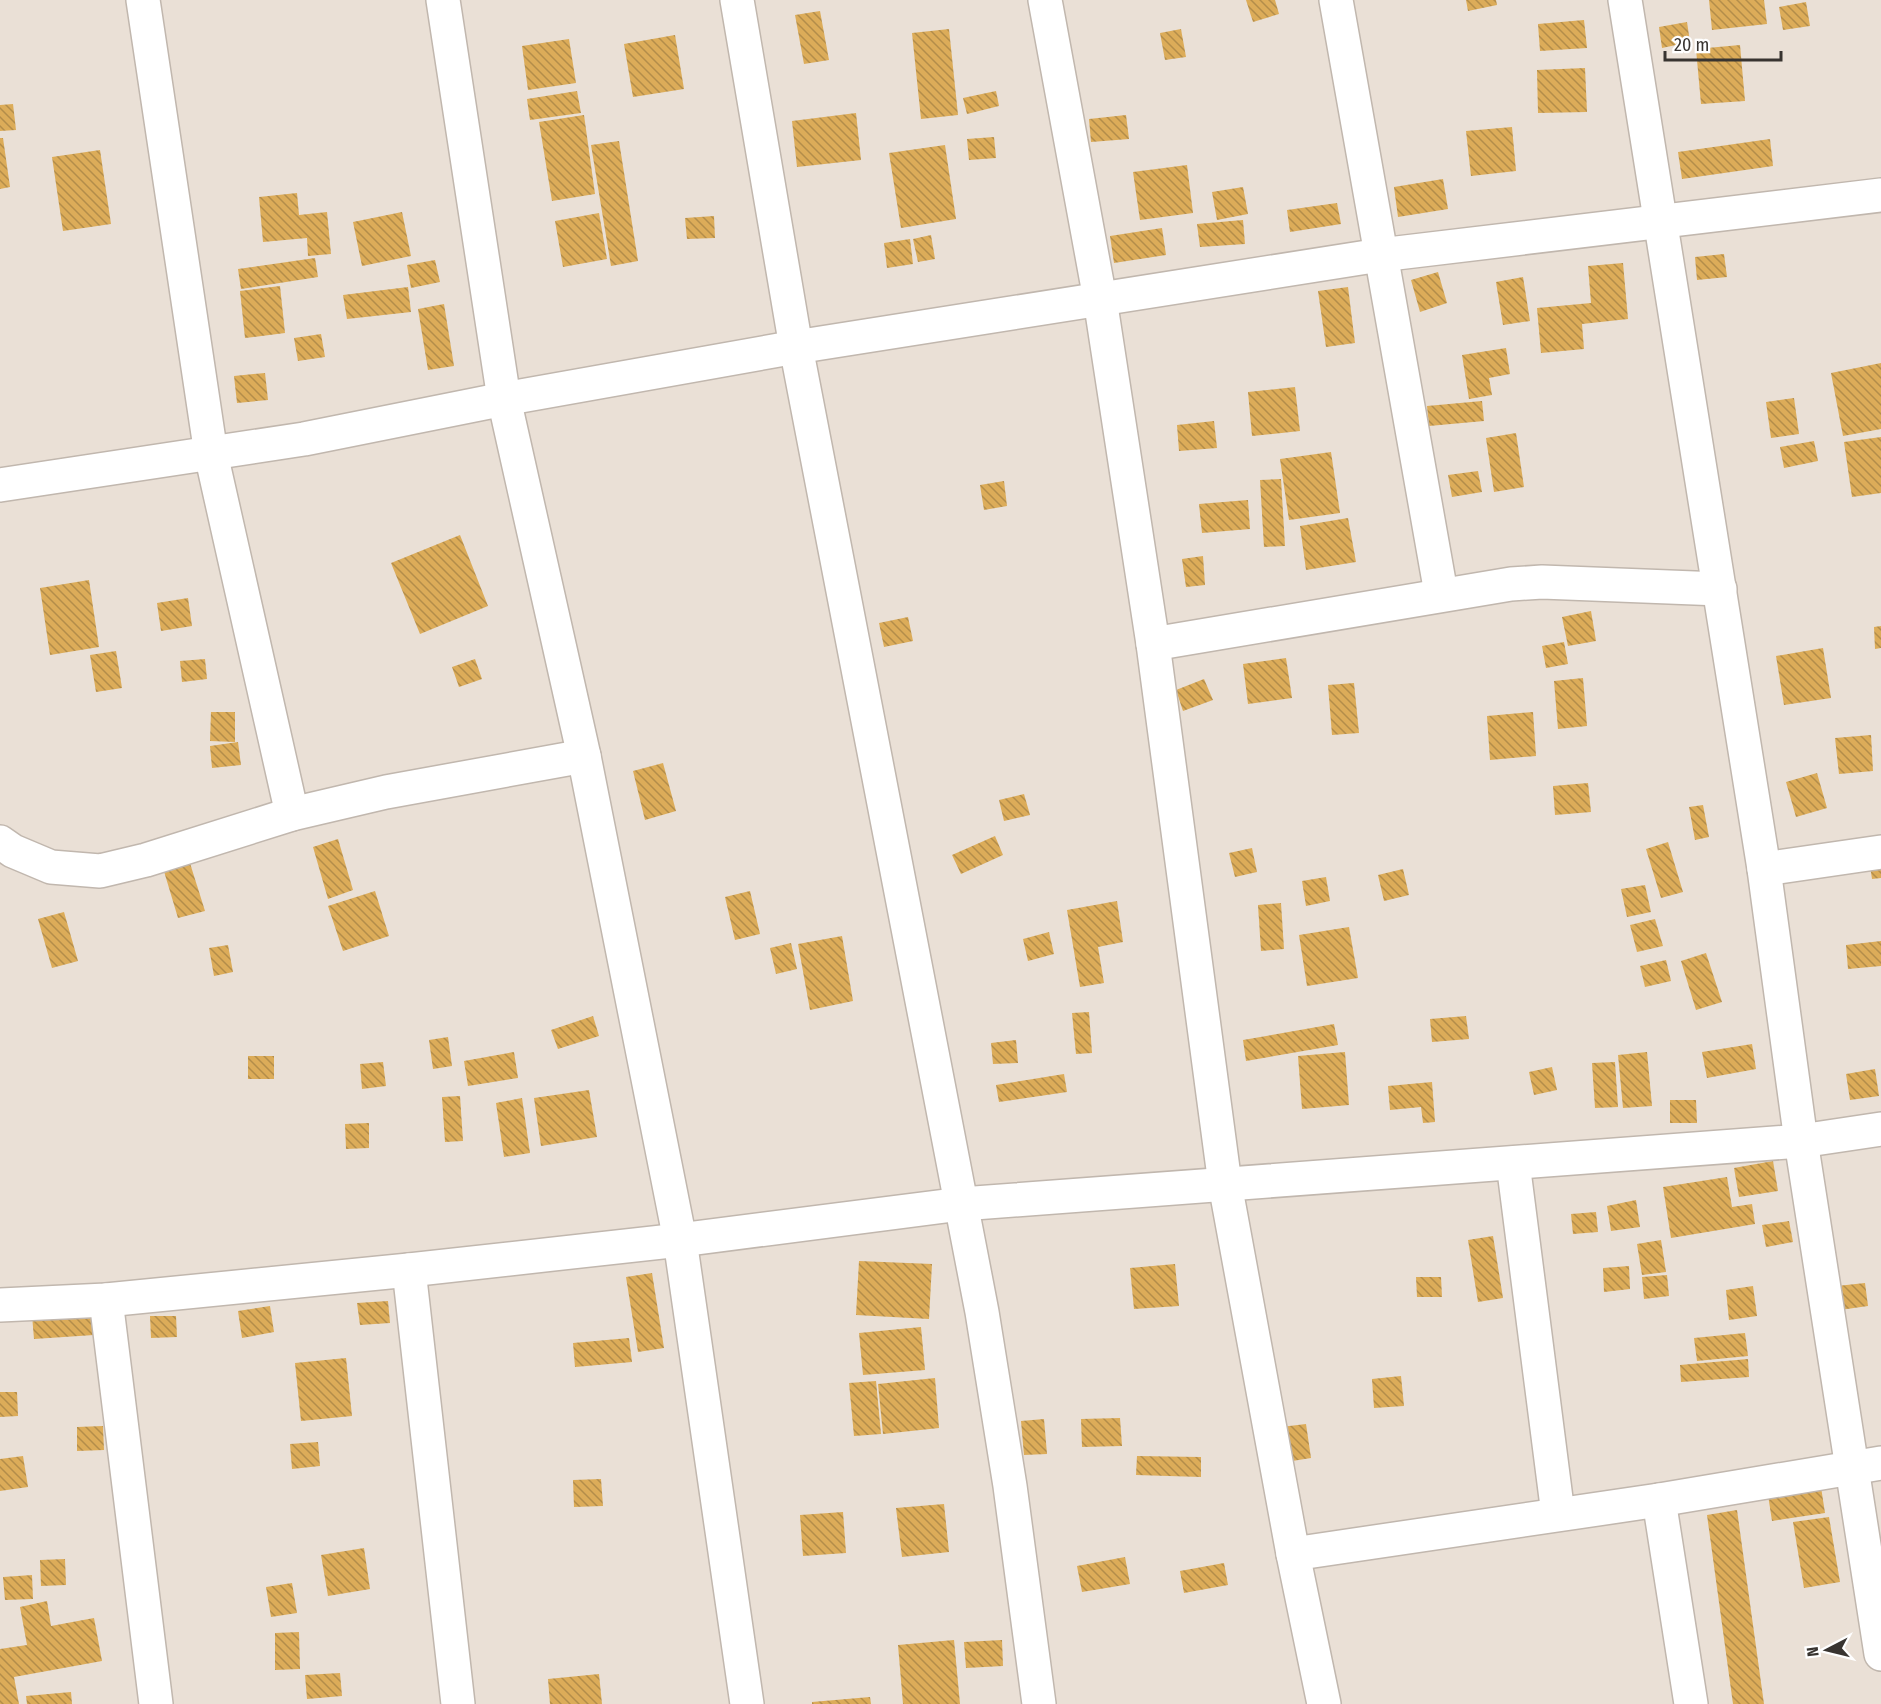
<svg xmlns="http://www.w3.org/2000/svg" width="1881" height="1704" font-family="'Fira Sans Condensed',sans-serif">
<defs>
<pattern id="building-back-hatch" width="6" height="6" patternUnits="userSpaceOnUse" patternTransform="scale(1.5)"><rect width="6" height="6" fill="#dcac59"/><path d="M-1 5l2 2M0 0l6 6M5-1l2 2" fill="none" stroke="#b38d4a"/></pattern>
</defs>
<rect width="100%" height="100%" fill="#eae0d6"/>
<g fill="url(#building-back-hatch)">
<path d="M1246 0H1275L1279 14 1253 22Z"/>
<path d="M1466 0H1496L1497 5 1468 11Z"/>
<path d="M1709 0H1764L1767 24 1712 30Z"/>
<path d="M1806 2 1810 26 1783 30 1779 7Z"/>
<path d="M820 11 829 60 804 64 795 15Z"/>
<path d="M1584 20 1587 48 1540 51 1538 24Z"/>
<path d="M1687 22 1690 42 1662 48 1659 27Z"/>
<path d="M949 29 958 115 921 119 912 33Z"/>
<path d="M1181 29 1186 57 1165 60 1160 33Z"/>
<path d="M675 35 684 89 633 97 624 44Z"/>
<path d="M569 39 576 83 528 90 522 46Z"/>
<path d="M1740 45 1745 101 1701 104 1696 49Z"/>
<path d="M1585 68 1587 112 1538 113 1537 70Z"/>
<path d="M577 91 581 113 530 120 527 99Z"/>
<path d="M996 91 999 106 967 114 963 98Z"/>
<path d="M13 104 16 130 0 131V105Z"/>
<path d="M856 113 861 160 797 167 792 121Z"/>
<path d="M584 115 595 194 552 201 539 122Z"/>
<path d="M1126 115 1129 139 1091 142 1089 119Z"/>
<path d="M1512 127 1516 171 1471 176 1466 131Z"/>
<path d="M994 137 996 158 969 160 967 139Z"/>
<path d="M0 138H3L10 187 0 189Z"/>
<path d="M1770 139 1773 166 1682 179 1678 152Z"/>
<path d="M619 141 638 261 611 266 591 145Z"/>
<path d="M945 145 956 219 901 228 889 153Z"/>
<path d="M100 150 111 224 63 231 52 157Z"/>
<path d="M1187 165 1193 213 1140 220 1133 172Z"/>
<path d="M1443 179 1448 209 1398 217 1394 187Z"/>
<path d="M1243 187 1248 214 1217 220 1212 192Z"/>
<path d="M297 193 299 215 327 212 331 254 308 256 307 238 263 242 259 197Z"/>
<path d="M1337 203 1341 224 1290 232 1287 210Z"/>
<path d="M402 212 411 256 362 266 353 222Z"/>
<path d="M599 213 607 259 563 267 555 221Z"/>
<path d="M714 216 715 238 687 239 685 218Z"/>
<path d="M1243 220 1245 244 1200 247 1197 224Z"/>
<path d="M1162 228 1166 255 1114 263 1110 236Z"/>
<path d="M931 235 935 259 918 262 913 239Z"/>
<path d="M910 239 913 264 887 268 884 243Z"/>
<path d="M1724 254 1727 277 1697 280 1695 257Z"/>
<path d="M315 258 318 277 241 289 238 269Z"/>
<path d="M435 260 440 282 411 288 407 265Z"/>
<path d="M1623 263 1628 319 1582 324 1584 349 1541 353 1537 308 1591 303 1588 266Z"/>
<path d="M1438 272 1447 303 1420 312 1411 280Z"/>
<path d="M1523 277 1530 321 1503 325 1496 282Z"/>
<path d="M280 286 285 333 245 338 240 291Z"/>
<path d="M408 287 411 312 347 319 343 295Z"/>
<path d="M1348 287 1355 343 1326 347 1318 291Z"/>
<path d="M444 304 454 366 428 370 418 309Z"/>
<path d="M321 334 325 357 298 361 294 338Z"/>
<path d="M1506 348 1510 374 1489 378 1492 395 1469 399 1462 355Z"/>
<path d="M1881 363V429L1843 436 1831 373Z"/>
<path d="M265 373 268 400 237 403 234 376Z"/>
<path d="M1295 387 1300 431 1252 436 1248 392Z"/>
<path d="M1794 398 1799 434 1771 438 1766 402Z"/>
<path d="M1482 401 1484 421 1429 426 1427 406Z"/>
<path d="M1214 421 1217 448 1179 451 1177 425Z"/>
<path d="M1516 433 1524 487 1494 492 1486 438Z"/>
<path d="M1881 437V493L1852 497 1844 442Z"/>
<path d="M1814 441 1818 461 1784 468 1780 447Z"/>
<path d="M1331 452 1340 513 1289 520 1280 459Z"/>
<path d="M1478 471 1482 492 1452 497 1448 475Z"/>
<path d="M1281 479 1285 546 1264 547 1260 480Z"/>
<path d="M1004 481 1007 506 984 510 980 485Z"/>
<path d="M1248 500 1250 529 1202 533 1199 504Z"/>
<path d="M1348 518 1356 562 1306 570 1300 526Z"/>
<path d="M460 535 488 606 420 634 391 563Z"/>
<path d="M1203 556 1205 585 1186 587 1182 559Z"/>
<path d="M89 580 99 647 50 655 40 588Z"/>
<path d="M188 598 192 626 161 631 157 603Z"/>
<path d="M1591 611 1596 641 1568 646 1562 617Z"/>
<path d="M908 617 913 641 884 647 879 623Z"/>
<path d="M1881 626V648L1875 649 1874 627Z"/>
<path d="M1564 642 1568 664 1546 668 1542 646Z"/>
<path d="M1823 648 1831 698 1784 705 1776 656Z"/>
<path d="M116 651 122 688 96 692 90 655Z"/>
<path d="M1286 658 1292 698 1248 704 1243 664Z"/>
<path d="M205 659 207 679 182 682 180 661Z"/>
<path d="M475 659 482 679 459 687 452 667Z"/>
<path d="M1583 678 1587 726 1558 729 1554 681Z"/>
<path d="M1204 679 1213 700 1183 711 1176 690Z"/>
<path d="M1354 683 1359 733 1332 735 1328 685Z"/>
<path d="M211 712H235V742L210 741Z"/>
<path d="M1533 712 1536 756 1490 760 1487 716Z"/>
<path d="M1871 735 1873 771 1839 774 1835 738Z"/>
<path d="M238 742 241 765 212 768 210 746Z"/>
<path d="M663 763 676 811 645 820 633 771Z"/>
<path d="M1817 773 1827 808 1796 817 1786 782Z"/>
<path d="M1588 783 1591 812 1555 815 1553 786Z"/>
<path d="M1024 794 1030 815 1004 821 999 800Z"/>
<path d="M1703 805 1709 837 1695 840 1689 807Z"/>
<path d="M995 836 1003 855 961 874 952 855Z"/>
<path d="M338 839 353 890 328 899 313 847Z"/>
<path d="M1668 842 1683 892 1661 898 1646 849Z"/>
<path d="M1252 848 1257 872 1235 877 1229 853Z"/>
<path d="M1881 851V878L1872 879 1868 853Z"/>
<path d="M189 860 205 911 178 918 163 868Z"/>
<path d="M1403 869 1409 895 1384 901 1378 875Z"/>
<path d="M1326 877 1330 901 1306 906 1302 881Z"/>
<path d="M1645 885 1651 912 1627 917 1621 889Z"/>
<path d="M375 891 389 936 343 951 328 906Z"/>
<path d="M750 891 760 934 735 940 725 897Z"/>
<path d="M1117 901 1123 942 1098 947 1104 983 1080 987 1067 910Z"/>
<path d="M1281 903 1284 949 1261 951 1258 905Z"/>
<path d="M64 912 78 961 52 968 38 919Z"/>
<path d="M1655 919 1663 946 1637 952 1630 925Z"/>
<path d="M1349 927 1358 978 1307 986 1299 935Z"/>
<path d="M1049 932 1054 954 1028 961 1023 939Z"/>
<path d="M842 936 853 1001 810 1010 798 944Z"/>
<path d="M1881 941V966L1848 969 1846 945Z"/>
<path d="M791 943 797 969 776 974 770 948Z"/>
<path d="M228 945 233 972 214 976 209 948Z"/>
<path d="M1706 953 1722 1002 1696 1010 1681 961Z"/>
<path d="M1666 960 1671 981 1645 987 1640 966Z"/>
<path d="M1089 1012 1092 1053 1076 1054 1072 1013Z"/>
<path d="M593 1016 599 1036 558 1049 551 1030Z"/>
<path d="M1466 1016 1469 1039 1432 1042 1430 1019Z"/>
<path d="M1334 1024 1338 1045 1246 1061 1243 1040Z"/>
<path d="M448 1037 452 1066 433 1069 429 1040Z"/>
<path d="M1016 1040 1018 1063 993 1064 991 1043Z"/>
<path d="M1752 1044 1756 1069 1707 1078 1702 1052Z"/>
<path d="M514 1052 518 1078 468 1086 464 1061Z"/>
<path d="M1345 1052 1349 1105 1302 1109 1298 1056Z"/>
<path d="M1647 1052 1652 1106 1623 1108 1618 1055Z"/>
<rect x="248" y="1056" width="26" height="23"/>
<path d="M383 1062 386 1086 362 1089 360 1064Z"/>
<path d="M1615 1062 1618 1107 1595 1108 1592 1063Z"/>
<path d="M1552 1067 1557 1090 1534 1095 1529 1072Z"/>
<path d="M1875 1069 1879 1096 1850 1100 1846 1074Z"/>
<path d="M1064 1074 1067 1092 999 1102 996 1085Z"/>
<path d="M1432 1082 1435 1122 1423 1123 1421 1107 1390 1110 1388 1086Z"/>
<path d="M589 1090 597 1137 541 1146 534 1098Z"/>
<path d="M460 1096 463 1141 445 1142 442 1097Z"/>
<path d="M522 1098 530 1153 504 1157 496 1103Z"/>
<path d="M1670 1100H1696L1697 1123H1670Z"/>
<path d="M369 1123V1148L346 1149 345 1124Z"/>
<path d="M1773 1161 1778 1191 1739 1197 1734 1168Z"/>
<path d="M1727 1177 1732 1207 1752 1204 1755 1224 1671 1238 1663 1187Z"/>
<path d="M1636 1200 1640 1227 1611 1231 1607 1206Z"/>
<path d="M1596 1212 1598 1232 1573 1234 1571 1214Z"/>
<path d="M1789 1221 1793 1242 1766 1247 1762 1225Z"/>
<path d="M1493 1236 1503 1298 1478 1302 1468 1240Z"/>
<path d="M1661 1240 1666 1272 1642 1275 1637 1244Z"/>
<path d="M859 1261 932 1264 929 1319 856 1315Z"/>
<path d="M1175 1264 1179 1306 1134 1309 1130 1268Z"/>
<path d="M1629 1266 1630 1289 1604 1292 1603 1268Z"/>
<path d="M652 1273 664 1348 638 1352 626 1277Z"/>
<path d="M1667 1275 1669 1296 1644 1299 1642 1277Z"/>
<path d="M1416 1277H1441L1442 1297H1417Z"/>
<path d="M1865 1283 1868 1306 1840 1310 1837 1286Z"/>
<path d="M1753 1286 1757 1316 1729 1320 1726 1290Z"/>
<path d="M388 1301 390 1323 360 1325 357 1303Z"/>
<path d="M270 1306 274 1332 242 1338 238 1311Z"/>
<path d="M92 1311 94 1335 34 1339 32 1315Z"/>
<path d="M150 1316H176L177 1337 151 1338Z"/>
<path d="M921 1327 925 1370 863 1375 859 1333Z"/>
<path d="M1745 1333 1748 1356 1697 1361 1694 1338Z"/>
<path d="M629 1338 632 1362 575 1367 573 1343Z"/>
<path d="M346 1358 352 1416 301 1421 295 1363Z"/>
<path d="M1748 1359 1749 1377 1681 1382 1680 1365Z"/>
<path d="M1401 1376 1404 1406 1374 1408 1372 1379Z"/>
<path d="M935 1378 939 1428 883 1434 878 1384Z"/>
<path d="M876 1381 881 1434 854 1436 849 1383Z"/>
<path d="M0 1392H17L18 1416 0 1417Z"/>
<path d="M1120 1418 1122 1446 1082 1447 1081 1419Z"/>
<path d="M1044 1419 1047 1454 1024 1455 1021 1421Z"/>
<path d="M1306 1424 1311 1458 1286 1462 1281 1427Z"/>
<path d="M103 1426 104 1450 77 1451V1427Z"/>
<path d="M318 1442 320 1466 292 1469 290 1444Z"/>
<path d="M23 1456 28 1487 0 1491V1459Z"/>
<path d="M1137 1456 1201 1457V1477L1136 1475Z"/>
<path d="M601 1479 603 1506 574 1507 573 1480Z"/>
<path d="M1821 1487 1825 1513 1772 1521 1768 1495Z"/>
<path d="M944 1504 949 1552 902 1557 896 1508Z"/>
<path d="M1737 1510 1764 1704H1733L1707 1515Z"/>
<path d="M843 1512 846 1553 803 1556 800 1515Z"/>
<path d="M1829 1517 1840 1582 1804 1588 1793 1522Z"/>
<path d="M364 1548 370 1589 328 1596 321 1555Z"/>
<path d="M1125 1557 1130 1584 1082 1592 1077 1566Z"/>
<path d="M65 1559 66 1585 41 1586 40 1560Z"/>
<path d="M1224 1563 1228 1585 1184 1593 1180 1571Z"/>
<path d="M32 1575 33 1599 5 1600 3 1577Z"/>
<path d="M292 1583 297 1613 271 1617 266 1587Z"/>
<path d="M47 1601 51 1626 94 1618 102 1661 14 1677 19 1704H0V1649L27 1645 20 1607Z"/>
<path d="M299 1632 300 1669 275 1670V1633Z"/>
<path d="M954 1640 960 1704H903L898 1645Z"/>
<path d="M1002 1640 1003 1666 966 1668 964 1642Z"/>
<path d="M340 1673 342 1696 307 1699 305 1675Z"/>
<path d="M599 1674 602 1704H550L548 1679Z"/>
<path d="M71 1692 72 1704H27L26 1696Z"/>
<path d="M870 1697 871 1704H812V1702Z"/>
</g>
<g fill="none" stroke-linecap="round" stroke-linejoin="round">
<g stroke="#c1b7ae" stroke-width="36">
<g id="minor">
<path d="M143 0 211 454 292 814"/>
<path d="M443 0 504 399 584 756 680 1240 747 1704"/>
<path d="M737 0 796 347 982 1312 1010 1486 1039 1704"/>
<path d="M1045 0 1100 299 1153 644 1225 1184 1293 1554 1324 1704"/>
<path d="M1336 0 1441 593"/>
<path d="M1625 0 1764 869 1801 1141 1881 1654"/>
<path d="M0 485 304 439 504 399 796 347 1380 255 1881 195"/>
<path d="M1153 644 1511 584 1542 582 1720 589"/>
<path d="M0 842 13 851 51 867 100 871 146 860 292 814 386 792 584 756"/>
<path d="M1764 869 1881 852"/>
<path d="M1513 1163 1558 1514"/>
<path d="M409 1270 458 1704"/>
<path d="M106 1300 156 1704"/>
<path d="M0 1305 106 1300 409 1270 680 1240 961 1204 1801 1141 1881 1129"/>
<path d="M1659 1500 1691 1704"/>
<path d="M1293 1554 1659 1500 1881 1463"/>
</g>
</g>
<use href="#minor" stroke="#fff" stroke-width="33"/>
</g>
<g transform="translate(1827 1650) rotate(263)" stroke="#ffffff" stroke-width="4.5" paint-order="stroke">
<path d="M0-4.5L10 22L0 15L-10 22Z" fill="#383430"/>
<text y="-9" font-size="16" font-weight="bold" text-anchor="middle" fill="#383430">N</text>
</g>
<path d="M1665 51v9h116v-9" fill="none" stroke="#383430" stroke-width="3"/>
<text x="1674" y="51" font-size="18" fill="#383430" stroke="#ffffff" stroke-width="4.5" paint-order="stroke">20 m</text>
</svg>
